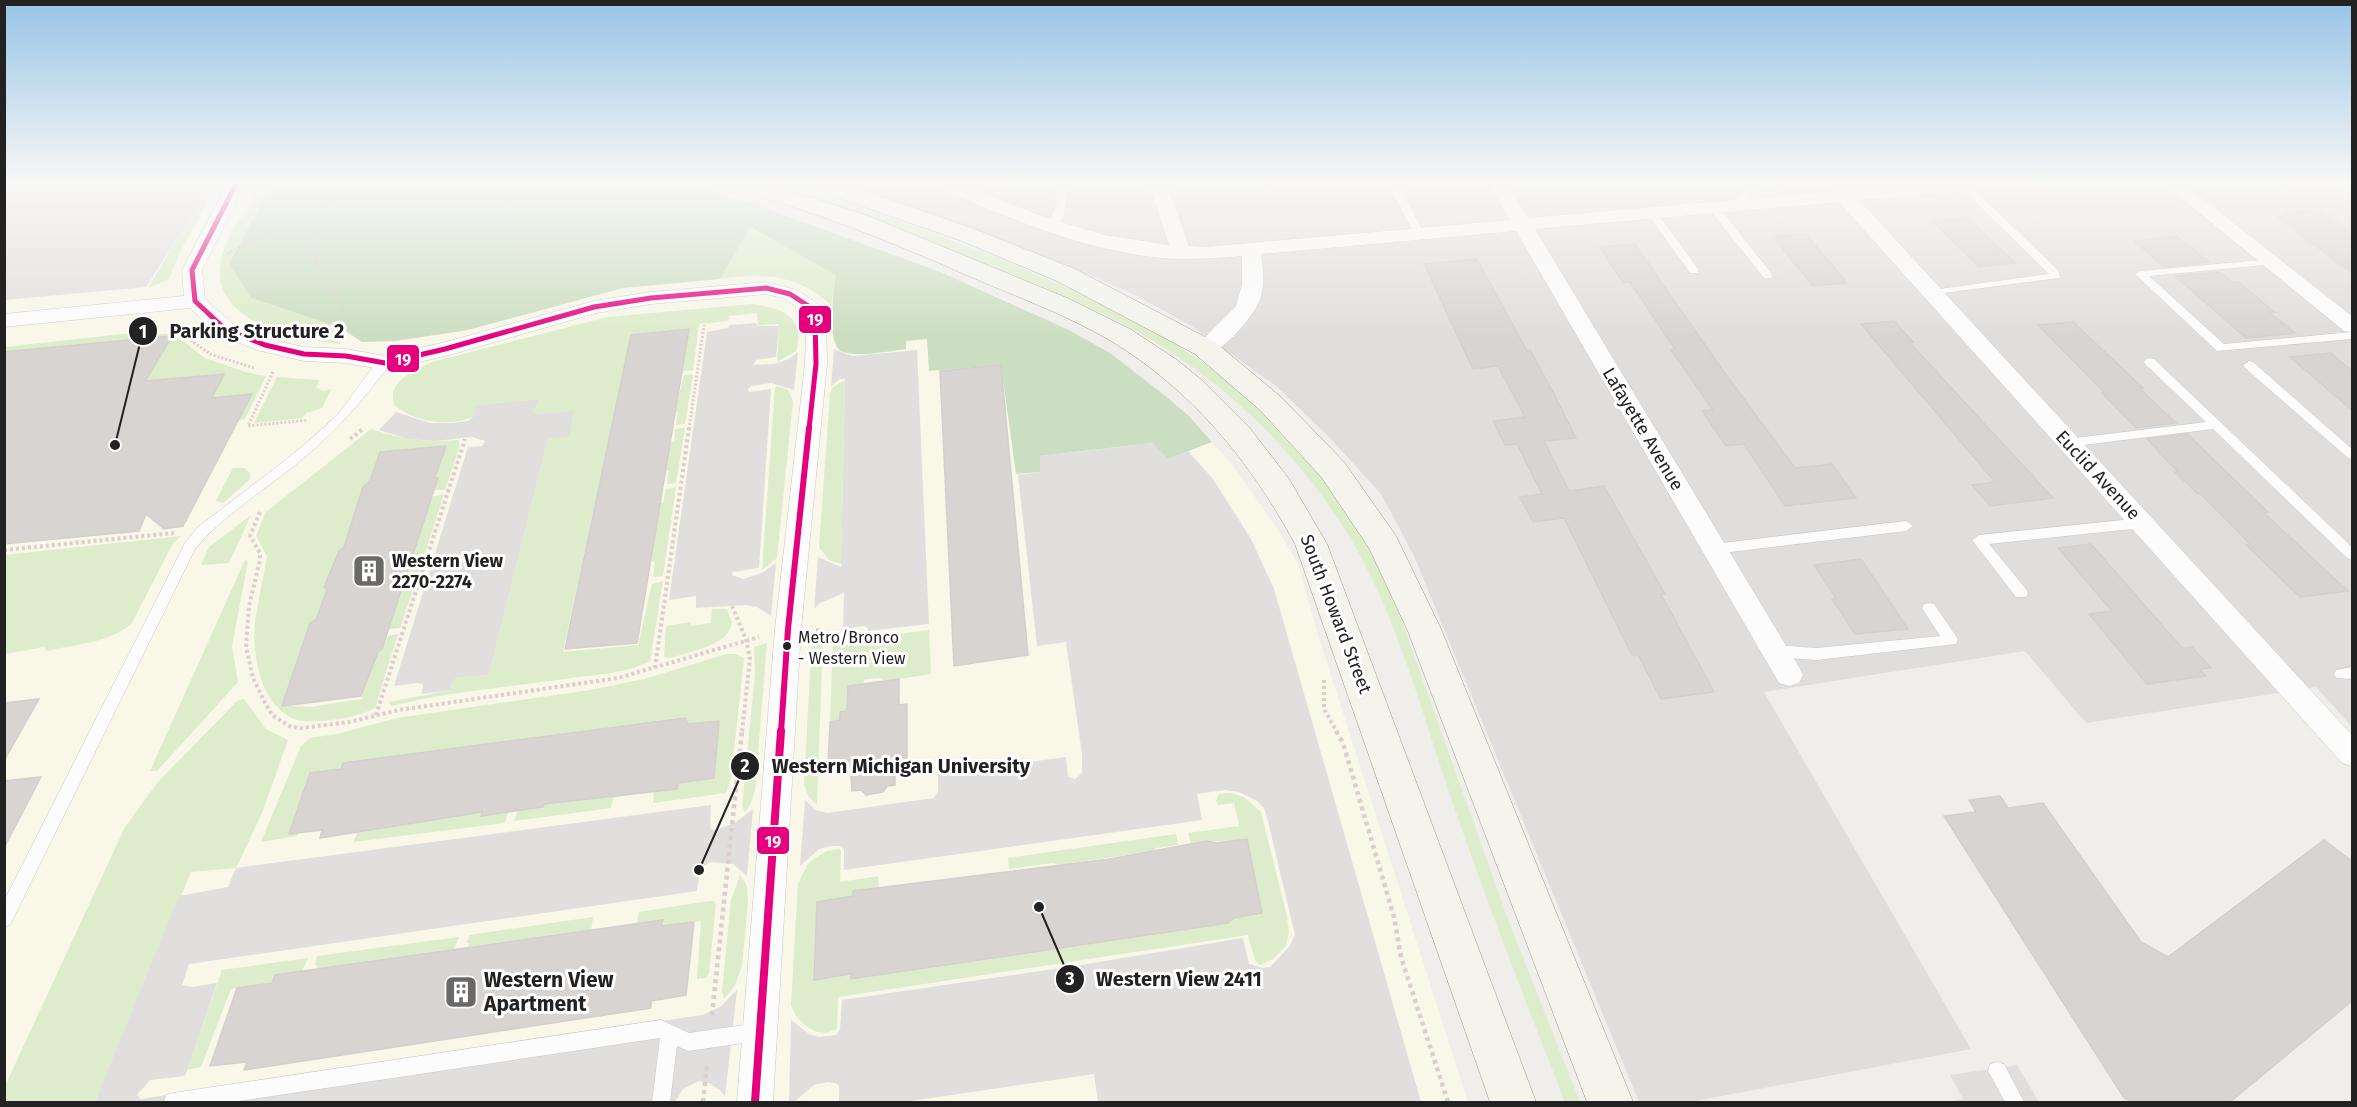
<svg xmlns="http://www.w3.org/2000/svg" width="2357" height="1107" font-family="'Fira Sans',sans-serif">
<rect width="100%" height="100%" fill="#f0eeeb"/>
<path fill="#dfdedc" d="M849 184H2352V727L2316 687 2086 723 2025 651 1764 692 1971 1049 1690 1102H1639L1414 556 1381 494 1331 439 1276 386 1190 325 1135 295 1067 265Z"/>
<path fill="#f8f7e8" d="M5 184H684L754 204 943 273 1012 303 1110 353 1189 416 1233 466 1277 528 1298 564 1319 638 1468 1102H5Z"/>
<g fill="#ddeccb">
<path d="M203 184H213L212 193 180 252 169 279 148 288 202 197Z"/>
<path d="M257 184H272L229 264 251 298 341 328 340 344C292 338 199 321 224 249 232 226 252 209 257 184Z"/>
<path d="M762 184H792L859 206 1001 259 1104 304 1169 339 1232 383 1262 410 1326 481 1364 537 1395 602 1509 922 1580 1102H1565C1526 1003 1487 902 1452 801 1419 705 1394 601 1336 516 1285 439 1211 371 1129 327 1091 307 1049 292 1009 275 929 240 846 208 762 184Z"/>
<path d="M749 227 837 275 831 305C798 274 763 273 720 279Z"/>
<path d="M751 304C779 307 807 316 796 351L777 362 779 324 758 325 757 313 729 316 728 321 699 324 693 370 682 371 689 329 631 335 563 652 638 645 652 584 663 581 650 661C624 674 592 675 564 679 506 687 448 692 391 706L389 702 451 690V684L456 678 489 675 548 439 556 437 574 412 537 414 534 412 539 399 477 405 473 417C448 427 416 422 395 406 384 382 418 367 436 361L607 317Z"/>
<path d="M122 334H174L205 358 248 373 266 376 245 419 238 420 251 394 212 398 223 375 145 381 172 336 5 352V347Z"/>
<path d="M693 374 685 424 676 425 678 412H675L684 375Z"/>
<path d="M277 377 319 380 316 387 323 391 331 389 322 408 306 413 302 418 254 423Z"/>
<path d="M845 380 841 564 829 560 819 547 830 394 833 387Z"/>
<path d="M777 386 788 390 793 401 777 558 762 570 775 387Z"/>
<path d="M685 428 676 483 667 484 669 470H666L670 442H674L675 429Z"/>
<path d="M371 429C401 439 426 443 458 440L460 445 445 490H434L438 478 435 477 445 446 380 452 370 481 363 487 344 547 339 551 325 587 327 590 316 620 310 623 297 659 299 663 283 706 311 707 361 699 378 652 382 649 388 636 398 634 375 708C360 716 334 721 317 721 309 721 301 722 294 719 258 703 251 649 256 616 259 596 264 576 267 556L256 536 266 512Z"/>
<path d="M233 468H244L250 473V479L223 503 216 501Z"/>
<path d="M676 487 663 576 653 577 655 562 651 561 660 503H663L666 489Z"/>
<path d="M444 494 424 556H413L418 541 415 540 425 511 427 510 432 497Z"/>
<path d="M251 515 229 563 201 565 209 547Z"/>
<path d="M181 536 173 543 132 623C110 643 75 644 47 651L44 647 5 654V555Z"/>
<path d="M245 560 248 561 232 646 238 682 157 771H150Z"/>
<path d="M423 561 400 628 389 629 394 614 391 613 402 580 405 579 411 564Z"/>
<path d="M712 609H727L732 623C728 646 690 651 671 658L664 657 666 626 691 622V626L711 623Z"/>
<path d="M929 630 931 674 885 681 880 678 865 679 847 711 840 713V720L830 722 833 642Z"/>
<path d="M823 635 817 805 809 797 804 785 812 637Z"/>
<path d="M767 643 755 790 751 803 745 812 742 806 755 674 754 647Z"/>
<path d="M727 654H735L744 658 731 778 726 793 653 803 654 792 677 789 678 783 714 778 719 722 688 724 685 718 343 763 341 769 290 834 298 833 297 836 261 842 301 746 310 738 337 734 397 718 590 690 644 679Z"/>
<path d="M244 699 266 729 288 740 262 813 236 868 191 872 95 1102H5V1086L125 827 158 782 238 700Z"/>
<path d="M1230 793 1244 797 1261 812 1286 912 1289 931 1286 946 1273 959 1260 965 1255 960 1248 935 838 997 837 1028C819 1042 796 1022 791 1005L798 884 807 865 815 858 827 851 839 849 841 851 840 882 878 876 879 889 853 896 817 902 814 980 1228 923 1234 918 1262 913 1247 840C1228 841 1209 840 1191 844L1188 833 1239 826 1234 803 1218 805 1216 801 1219 794Z"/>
<path d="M616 795 618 797 613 798 611 808 514 821 518 811 543 808 544 804Z"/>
<path d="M482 812 481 815 508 812 505 823 353 842 358 832Z"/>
<path d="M1176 834 1178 845 1156 848 1153 851 1058 865 1053 863 1009 869 1008 858Z"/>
<path d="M740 875 747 886 748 902 742 966 735 985 724 999 722 991 731 900Z"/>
<path d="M709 901H714L716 904 709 973 706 978 697 979 701 921 661 926 663 921 637 924 639 912Z"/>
<path d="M593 917 591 931 494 946V943L468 947 469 943H467L469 935Z"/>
<path d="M459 937 453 951 316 970 317 965H315L317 956Z"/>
<path d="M308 958 302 971 272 983 231 989 201 1067 187 1070 222 970Z"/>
</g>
<path fill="#cbdec1" d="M272 184H684L754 204 943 273 1069 330 1110 353 1163 394 1189 416 1212 442 1168 459 1152 443 1040 456V472L1016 474 1001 365 929 371 927 339 906 341V349C890 351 855 358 841 351 826 343 834 289 836 275L750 227 720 279 623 288 468 330 396 341 362 342 341 328 251 298 229 264Z"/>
<g fill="#e0dfde">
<path d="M5 184H203L200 203 146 287 5 300Z"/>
<path d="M756 323 758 326H779L776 357 756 360 753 365 774 364 789 359 798 352 794 390 771 383 751 386 748 389 749 392 771 389 759 568 733 572 732 575 743 579 762 573 776 563 771 616 757 607 746 605 696 608V596L669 600 707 332 728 328 730 325Z"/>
<path d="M834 349 853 356 917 350 929 624 868 631 867 627 863 626 843 629 844 593 820 603 814 609 818 557 841 567 845 379H840L831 386Z"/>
<path d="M539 399 534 412 537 414 574 411 569 436 548 439 489 675 456 678 451 684V690L422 694 423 685 418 683 394 686 468 447 482 446 485 441 472 437 435 441 408 439 379 430 396 412 430 423H451L468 421 473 417 476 405Z"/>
<path d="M1153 443 1168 459 1188 451 1213 479 1251 539 1274 589 1421 1102H1098L1094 1074 904 1102H839V1086L836 1083 828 1082 814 1085 794 1102H789L791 1020 809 1034 819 1037 836 1035 840 1029 842 1000 1075 966 1243 938 1249 964 1263 968 1270 967 1289 947 1295 935 1268 821 1264 808 1257 801 1239 792 1225 790 1197 794 1202 820 844 870V849L839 846H831L819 849 800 866 805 800 815 810 827 813 934 798 938 791V774L1066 757 1068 777 1075 779 1082 773V754L1066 642 1037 646 1018 475 1040 472V456Z"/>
<path d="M711 805 710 826 711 829 716 830 736 822 753 809 747 876 733 864 711 862 700 869 697 891 189 964 182 985 192 987 217 983 185 1076 150 1080 137 1095 141 1099 702 1015 720 1007 737 990 725 1096 720 1090 709 1083 699 1081 683 1089 675 1102H95L179 896 228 887 236 868Z"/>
<path d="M2017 1065 2039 1102H1946L1963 1099 1950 1075Z"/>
</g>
<g fill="#d7d4d2" stroke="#d3d0cc" stroke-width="1.5">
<path d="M2321 210 2352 234V273L2277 217 2286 216 2283 213Z"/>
<path d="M1968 218 2015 263 1979 267 1933 221Z"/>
<path d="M1806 234 1847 283 1813 286 1773 237Z"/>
<path d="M2177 236 2209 262 2164 267 2134 241Z"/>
<path d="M1635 244 1719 365 1795 468 1832 464 1856 498 1785 506 1744 444 1726 446 1702 411 1713 410 1671 350 1675 349 1630 282 1623 283 1600 247Z"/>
<path d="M1477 259 1527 351 1530 350 1554 394 1576 438 1544 441 1569 491 1604 486 1665 594H1661L1714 692 1661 699 1638 655H1632L1564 518 1533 522 1520 497 1542 494 1517 444 1505 445 1493 421 1525 417 1498 366 1473 369 1424 264Z"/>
<path d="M2220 272 2233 283 2239 282 2274 312H2269L2295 333 2246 338 2175 276Z"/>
<path d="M1894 321 1913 342 1910 343 2053 498 1990 506 1972 485 1995 482 1861 324Z"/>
<path d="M2073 322 2143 388 2140 389 2176 423 2136 428 2102 393H2105L2038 325Z"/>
<path d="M689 329 637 643 565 649 631 335Z"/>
<path d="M172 336 145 381 224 374 212 398 252 394 183 526 164 529 146 514 139 531 4 544V352Z"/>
<path d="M2331 353 2352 371V410L2290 357Z"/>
<path d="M1001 365 1028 655 954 666 940 371Z"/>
<path d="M2187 434 2268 512 2264 513 2348 591 2300 597 2246 545 2250 544 2201 494H2198L2175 472H2178L2147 439Z"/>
<path d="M446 446 435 477 438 478 434 490 382 649 378 652 361 696 282 706 310 623 316 620 327 590 324 587 339 551 344 547 363 487 370 481 380 452Z"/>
<path d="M2091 544 2182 648 2192 647 2211 668 2200 669 2206 676 2147 684 2089 614 2112 611 2058 548Z"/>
<path d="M1861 559 1908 629 1855 634 1832 599 1836 598 1814 565Z"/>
<path d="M899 679V705L907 704V765L895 768V785L887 786 883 792 866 795 861 790 852 791 851 774 840 775V766L828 768 830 722 840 720V712L847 711 848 686Z"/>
<path d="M39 699 4 761V703Z"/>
<path d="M685 718 688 724 719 721 714 778 678 783 677 789 544 804 543 807 481 816 482 812 320 838 322 830 289 834 310 773 341 769 343 763Z"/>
<path d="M41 777 4 848V781Z"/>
<path d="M2000 796 2008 808 2043 803 2141 942 2168 957 2324 840 2352 861V1001L2230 1102H2134L2124 1098 1944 816 1976 812 1969 800Z"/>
<path d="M1247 839 1262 913 1234 918 1228 923 851 979V974L814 980 817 902 853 896V891L1110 859 1207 841 1216 843Z"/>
<path d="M663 920 661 926 694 922 686 995 651 1001V1008L244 1070 247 1062 210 1066 237 988 272 983 275 975Z"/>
</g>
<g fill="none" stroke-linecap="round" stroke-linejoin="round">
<g stroke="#c9c8c7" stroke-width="1">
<g id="lane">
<path d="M1055 184H1065C1067 198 1067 224 1052 231L1047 228 1057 202Z"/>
<path d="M1388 184H1398L1424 233 1423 235 1419 236 1414 233Z"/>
<path d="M1751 184H1761L1741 207H1733V203Z"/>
<path d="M1960 184H1968L2058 270 2060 276 2059 278 1928 295V291L1932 290 2049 274 1960 187Z"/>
<path d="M1713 204 1717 205 1772 274V278H1764L1709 209 1708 207Z"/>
<path d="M1652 210 1656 211 1698 269V273H1690L1647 213Z"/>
<path d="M2272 259 2276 260V264L2149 276 2224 344 2352 332V339L2217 351 2135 274 2140 271Z"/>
<path d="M2150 358 2154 359 2352 547V560L2347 558 2213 429 2067 447 2063 446 2061 443 2067 439 2206 422 2146 365 2144 362 2146 359Z"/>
<path d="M385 359 391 363C360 404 334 434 294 466 261 493 222 516 195 549L10 925 4 927V901L185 543 198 527C245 490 295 456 338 414 351 401 369 364 385 359Z"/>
<path d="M2249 361 2253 362 2352 449V459L2348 458 2245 368 2243 365Z"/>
<path d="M2142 518 2149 523 2142 528 1989 544 2026 589 2028 593 2026 597H2016L1972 540 1979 535Z"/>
<path d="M1906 521 1913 526 1906 531 1714 554 1707 549 1714 544Z"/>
<path d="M1929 603 1934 604 1956 636 1958 640 1956 644 1817 660 1774 657 1769 655 1767 651 1769 647 1774 645 1817 648 1940 636 1922 608 1924 604Z"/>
<path d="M2352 667V679L2336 678 2334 674 2336 670Z"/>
<path d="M661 1020 689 1033 758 1023 764 1026 767 1032 764 1038 758 1041 688 1051 677 1046 670 1102H652L660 1038 232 1102H164L166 1095 173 1093Z"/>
<path d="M1997 1062 2004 1064 2024 1102H2005L1988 1071 1990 1064Z"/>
</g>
</g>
<g stroke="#c9c8c7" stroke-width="1">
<g id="street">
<path d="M227 184H245L202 270 205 299 233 324 271 340 304 347 346 349 385 356 442 343 594 301 651 292 766 282 797 290 817 303 826 318 827 364 801 629 773 1102H737L775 629 805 364 806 334 801 310 783 298 766 294 651 304 596 313 453 354 385 370 346 363 304 361 257 350 217 334 190 308 4 327V314L184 296 182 270Z"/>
<path d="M936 184H960L1047 218 1105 235 1169 245 1149 184H1167L1189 246 1205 247 1510 220 1489 184H1507L1528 218 1918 184H1988L1986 188 1979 190 1859 200 2352 735V766L2342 763 1839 202 1535 229 1799 667 1803 675 1799 683 1789 686 1779 683 1516 231 1261 254C1263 268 1265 283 1261 297 1256 314 1228 346 1211 353 1206 355 1202 354 1197 353L1194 348 1236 306 1242 284V256C1222 258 1202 259 1182 259 1098 257 1014 220 938 188Z"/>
<path d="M2164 184H2184L2352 316V332L2344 331Z"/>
</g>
</g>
<g stroke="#999a82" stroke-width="1">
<g id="secondary">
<path d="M728 184H768L866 215 1067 298 1130 329 1177 360 1203 381 1249 427 1289 479 1327 544 1536 1102H1490L1295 544C1251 462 1191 389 1111 341 1065 314 1015 296 966 275 890 241 812 210 731 189Z"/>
<path d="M810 184H845L977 230 1075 269 1215 342 1281 397 1344 462 1396 536 1441 629 1633 1102H1587L1407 629 1369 548 1322 478 1261 411 1195 354 1057 281 959 240 813 189Z"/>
</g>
</g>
<g stroke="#dccecd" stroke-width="3" stroke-dasharray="2 2" stroke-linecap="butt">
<path d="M687 184 715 193"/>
<path d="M331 200 315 227 316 259 353 330 352 334"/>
<path d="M227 254 331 199 365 184"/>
<path d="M171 326 210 354 254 368"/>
<path d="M273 372 248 426 308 420"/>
<path d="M689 429 704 325"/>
</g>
<g stroke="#dccecd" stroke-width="4" stroke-dasharray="3 3" stroke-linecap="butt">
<path d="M350 439 363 429"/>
<path d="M260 512 250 536 260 553V560L249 606 246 647 253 678 264 701 272 715 291 727 301 728 349 722 399 710 618 678 759 637"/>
<path d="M4 550 174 533"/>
<path d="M732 606 746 639 750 659 742 732"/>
<path d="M816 630 833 634"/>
<path d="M655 668 689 428"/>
<path d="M1324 680V709L1337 732"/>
<path d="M376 715 465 439"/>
</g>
<g stroke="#dccecd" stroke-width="4.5" stroke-dasharray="4 4" stroke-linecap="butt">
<path d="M1336 731 1343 743 1394 917 1401 957 1448 1102"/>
<path d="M712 1015 742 731"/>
<path d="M703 1102 707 1064"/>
</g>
<use href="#lane" fill="#fdfcfc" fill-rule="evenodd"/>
<use href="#street" fill="#fdfcfc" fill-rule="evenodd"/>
<use href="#secondary" fill="#f4f4ed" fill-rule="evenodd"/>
<g stroke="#fff" stroke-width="9">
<path id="bus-1-far2" d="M236 184 192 270 195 301 225 329 265 345 304 354 346 356 385 363 445 349 594 307 651 298 766 288 790 294 810 307 815 318 816 364 809 429"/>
</g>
<g stroke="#fff" stroke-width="10">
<path id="bus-1-far1" d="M781 732 788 629 809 428"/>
</g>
<g stroke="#fff" stroke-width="12">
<path id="bus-1" d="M755 1102 781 731"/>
</g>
<use href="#bus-1-far2" stroke="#e5007d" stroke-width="5"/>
<use href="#bus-1-far1" stroke="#e5007d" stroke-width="6"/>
<use href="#bus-1" stroke="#e5007d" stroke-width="8"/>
</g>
<linearGradient id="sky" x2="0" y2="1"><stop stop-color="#97c4e6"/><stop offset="0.54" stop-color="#f8f7f6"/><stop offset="1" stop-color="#f8f7f6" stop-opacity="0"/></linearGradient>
<rect width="2357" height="339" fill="url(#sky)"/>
<defs>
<g id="building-square" transform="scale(1.725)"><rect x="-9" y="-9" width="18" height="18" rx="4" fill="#6a6968" stroke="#fff"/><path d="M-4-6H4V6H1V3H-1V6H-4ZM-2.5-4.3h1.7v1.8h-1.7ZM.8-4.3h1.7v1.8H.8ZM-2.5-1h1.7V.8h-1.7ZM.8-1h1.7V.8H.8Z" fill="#fff"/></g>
</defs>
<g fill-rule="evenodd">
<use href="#building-square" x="369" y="571"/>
<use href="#building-square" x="461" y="992"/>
</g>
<circle fill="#222" stroke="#fff" stroke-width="2" cx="787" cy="646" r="5"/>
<g text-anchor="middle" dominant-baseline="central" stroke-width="6" stroke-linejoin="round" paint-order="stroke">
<g font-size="16" fill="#222" stroke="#fff" text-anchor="start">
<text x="798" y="637">Metro/Bronco<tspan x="798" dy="21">- Western View</tspan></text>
</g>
<g font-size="18" fill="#222" stroke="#fff">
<text transform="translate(1643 429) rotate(59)">Lafayette Avenue</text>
<text transform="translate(2098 475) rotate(47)">Euclid Avenue</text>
<text transform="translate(1336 614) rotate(69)">South Howard Street</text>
</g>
<g font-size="18" font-weight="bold" fill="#222" stroke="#fff" text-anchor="start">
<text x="392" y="561">Western View<tspan x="392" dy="21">2270-2274</tspan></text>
</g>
<g font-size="21" font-weight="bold" fill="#222" stroke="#fff" text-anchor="start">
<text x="484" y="980">Western View<tspan x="484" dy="24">Apartment</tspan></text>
</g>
</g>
<path fill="none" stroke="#222" stroke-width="2" d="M115 445L143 331M699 870L745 766M1039 907L1070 979"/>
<g fill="#222" stroke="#fff" stroke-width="2">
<circle cx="115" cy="445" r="6"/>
<circle cx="699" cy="870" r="6"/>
<circle cx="1039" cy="907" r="6"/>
<circle cx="143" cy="331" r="15"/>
<circle cx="745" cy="766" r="15"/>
<circle cx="1070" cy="979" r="15"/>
</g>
<g font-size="18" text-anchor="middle" font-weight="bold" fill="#fff">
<text x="143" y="338">1</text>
<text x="745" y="772">2</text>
<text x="1070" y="985">3</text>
</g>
<g font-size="20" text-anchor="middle" font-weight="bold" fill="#222" stroke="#fff" stroke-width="6" stroke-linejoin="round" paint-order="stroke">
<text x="257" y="338">Parking Structure 2</text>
<text x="901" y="773">Western Michigan University</text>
<text x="1179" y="986">Western View 2411</text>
</g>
<g stroke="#fff" stroke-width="2">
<rect x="798" y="305" width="34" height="29" rx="6" fill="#e5007d"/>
<rect x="386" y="344" width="34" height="29" rx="6" fill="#e5007d"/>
<rect x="756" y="826" width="34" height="29" rx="6" fill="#e5007d"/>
</g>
<g font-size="16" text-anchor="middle" font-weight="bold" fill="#fff">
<text x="815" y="325">19</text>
<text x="403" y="365">19</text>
<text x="773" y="847">19</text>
</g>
<rect width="2357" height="1107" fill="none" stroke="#222222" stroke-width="12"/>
</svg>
